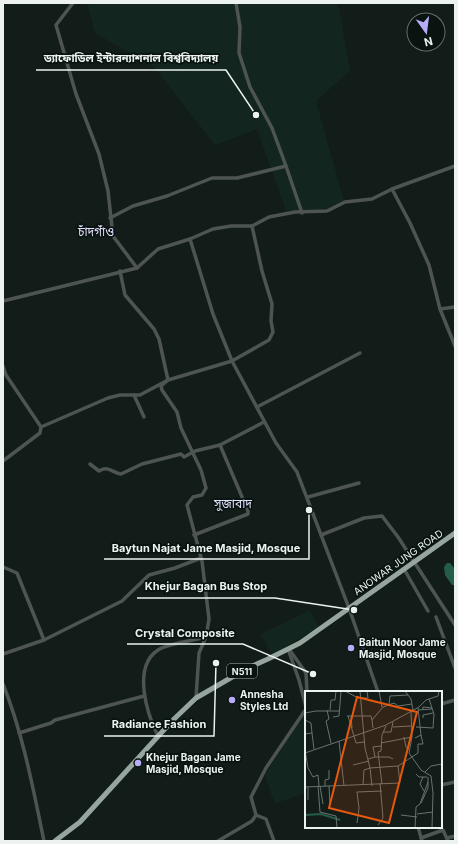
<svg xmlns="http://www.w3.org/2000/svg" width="458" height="844" font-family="Inter,'Noto Sans Bengali',sans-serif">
<rect width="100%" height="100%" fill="#121d19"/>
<g fill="#12251e">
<path d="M87 3H338L350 71 316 101 344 201 327 209 286 211 257 129 215 145 154 67 95 33Z"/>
<path d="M310 610 319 627 272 655 261 634Z"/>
<path d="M305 711 306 800 303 794 276 803 272 797 265 775Z"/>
</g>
<path fill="#255d49" d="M447 563H450L455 569V585H452L445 575 444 567Z"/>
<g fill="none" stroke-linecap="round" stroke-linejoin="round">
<g stroke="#4e5452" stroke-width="3.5">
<path d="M73 3 56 25 76 94 99 154 108 191 113 236 137 268"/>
<path d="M286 166 302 213"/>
<path d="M392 189 410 223 429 265 440 309 455 346"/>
<path d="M110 218 133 206 167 196 212 178H237L286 166 272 128 250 87 239 53 240 27 236 3"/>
<path d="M190 239 213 314 232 361 269 340 273 332 271 321 272 304 262 271 252 226"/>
<path d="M120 271 125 295 154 329 159 339 168 380 161 386 162 390 177 412 181 428 201 470 206 488 202 495 193 497 187 505 202 561 209 619 206 637 199 653 196 698"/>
<path d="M3 301 137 268 158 249 190 239 213 229 231 226H252L269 217 295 212 327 211 345 202 372 199 392 189 455 166"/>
<path d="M440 309 455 307"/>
<path d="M3 366 6 375 41 427 40 433 3 461"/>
<path d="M134 395 144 417"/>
<path d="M257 407 360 353"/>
<path d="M41 427 108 398 120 395H140L168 380 232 361 276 443 297 472 349 608 378 692"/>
<path d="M90 464 99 471C108 465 113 473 121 474L142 464 181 454 184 457 195 451 220 445"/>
<path d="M308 497 359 483"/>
<path d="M194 535 248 514V511L220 445 264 422"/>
<path d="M321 535 364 518 382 516 398 537 455 625"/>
<path d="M3 567 17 573 44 640"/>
<path d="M404 569 428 611"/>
<path d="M436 617 455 668"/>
<path d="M288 649 299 680 306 707"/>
<path d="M289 649 306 673 307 692"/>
<path d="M3 654 44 640 122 601 149 575 175 568 201 558"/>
<path d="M3 684C23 734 33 788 44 841"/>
<path d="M441 704 455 700"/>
<path d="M19 733 51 723 55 720 144 696"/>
<path d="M158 736C147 714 132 667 158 650 166 644 195 640 206 637"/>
<path d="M441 785 455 782"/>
<path d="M256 815 266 819 274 841"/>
<path d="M418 827 422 841"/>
<path d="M421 838 443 830 448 841"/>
<path d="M447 838 455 836"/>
<path d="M218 841 252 821 256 815 251 797 266 768 306 709"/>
</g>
<path stroke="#97a59f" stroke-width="5" d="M55 841 80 822 172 721 196 698 246 669 268 659 300 643 455 533"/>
</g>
<g fill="#b8abf7" stroke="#091410" stroke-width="1.5">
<circle cx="351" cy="648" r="4"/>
<circle cx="232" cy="700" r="4"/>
<circle cx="138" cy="763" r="4"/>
</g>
<g text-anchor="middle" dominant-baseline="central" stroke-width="3.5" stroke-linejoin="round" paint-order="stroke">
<rect fill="#091410" stroke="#a7afac" stroke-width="1" x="227" y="664" width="30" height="14" rx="3"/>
<g font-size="9" font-weight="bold" fill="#ebf2ef">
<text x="242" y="671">N511</text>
</g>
<g font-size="10" fill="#ebf2ef" stroke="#091410">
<text transform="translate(398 562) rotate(-35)">ANOWAR JUNG ROAD</text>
</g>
<g font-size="10" font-weight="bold" fill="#ebf2ef" stroke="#091410" text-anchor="start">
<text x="359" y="642">Baitun Noor Jame<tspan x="359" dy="12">Masjid, Mosque</tspan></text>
<text x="240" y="694">Annesha<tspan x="240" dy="12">Styles Ltd</tspan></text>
<text x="146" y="757">Khejur Bagan Jame<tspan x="146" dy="12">Masjid, Mosque</tspan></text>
</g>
<g font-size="12" fill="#e3e0fd" stroke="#091410">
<text x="96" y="231">চাঁদগাঁও</text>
<text x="233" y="503">সুজাবাদ</text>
</g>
</g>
<g transform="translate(305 691)">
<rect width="137" height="137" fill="#121d19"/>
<path fill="none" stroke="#255d49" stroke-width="2" d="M0 124 16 123 35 129"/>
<path fill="none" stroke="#69726f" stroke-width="1" d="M40 0 53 7M55 0 60 57 65 77 93 75M74 0 77 16M100 0 106 8 108 19M56 7H63L62 0M84 14 85 5 103 4M22 19 24 28 21 30 26 52M25 19 26 9H30L31 0M113 19 127 18M118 19V16L127 17M106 20 107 46 104 62 116 79 126 85 128 102 127 137M0 22 11 20H35M42 25H66L67 29M43 25 51 52 59 51M46 25 47 37M28 26 34 25 36 0M118 27V24L128 22M0 29 6 32 7 42M88 36 106 35M111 36 128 37 129 23 124 8M68 37 67 29 78 16 89 12 93 15 107 13M78 41H86L88 31M0 43 7 42 9 58M99 46 101 56 104 58M110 47 116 44 113 17M34 50 39 95M76 52 107 46M0 59 3 77 8 86 13 84 14 95M0 62 81 34 114 16 121 9 133 5 134 0M70 66H84L88 68M63 68 70 66 68 56 76 55M48 74 64 70M120 81 126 75 137 73M111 83 114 86H122M118 86 115 93 119 100M77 93 73 61 76 60 77 44 81 35M58 94 59 79 65 77 67 95M13 95 15 121 31 125 32 137M15 95 18 113M20 95V89L24 88V79M24 95 25 114M0 96 95 92 93 75 113 62V53H118L116 44M0 96V110M3 96V109M116 112 123 97V86M112 123 128 121M96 124 112 126M52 132 54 117 52 101 77 100M73 134 78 127 75 92M110 137 111 116 115 113 123 91"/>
<path fill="#e8590c" fill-opacity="0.15" stroke="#e8590c" stroke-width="2" d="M52 6 112 21 84 132 24 117Z"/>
<rect width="137" height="137" fill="none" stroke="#ebf2ef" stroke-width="2"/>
</g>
<path fill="none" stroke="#ebf2ef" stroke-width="1.5" d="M256 115L226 70H36M309 510L309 559H104M354 610L275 598H137M313 674L243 644H127M216 663L214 736H104"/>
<g fill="#ebf2ef" stroke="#091410" stroke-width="1.5">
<circle cx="256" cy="115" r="4"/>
<circle cx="309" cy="510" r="4"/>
<circle cx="354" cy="610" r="4"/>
<circle cx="313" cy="674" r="4"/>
<circle cx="216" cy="663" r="4"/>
</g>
<g font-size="11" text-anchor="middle" font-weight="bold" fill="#ebf2ef" stroke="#091410" stroke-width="3.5" stroke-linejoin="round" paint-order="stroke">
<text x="131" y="62">ড্যাফোডিল ইন্টারন্যাশনাল বিশ্ববিদ্যালয়</text>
<text x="206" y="552">Baytun Najat Jame Masjid, Mosque</text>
<text x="206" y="590">Khejur Bagan Bus Stop</text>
<text x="185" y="637">Crystal Composite</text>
<text x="159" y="728">Radiance Fashion</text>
</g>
<rect width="458" height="844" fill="none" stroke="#ebf2ef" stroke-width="8"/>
<g transform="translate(426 32) rotate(166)"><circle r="19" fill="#091410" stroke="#636d69"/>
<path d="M0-3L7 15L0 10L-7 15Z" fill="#b8abf7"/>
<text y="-6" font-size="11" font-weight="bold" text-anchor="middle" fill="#ebf2ef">N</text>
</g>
</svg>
